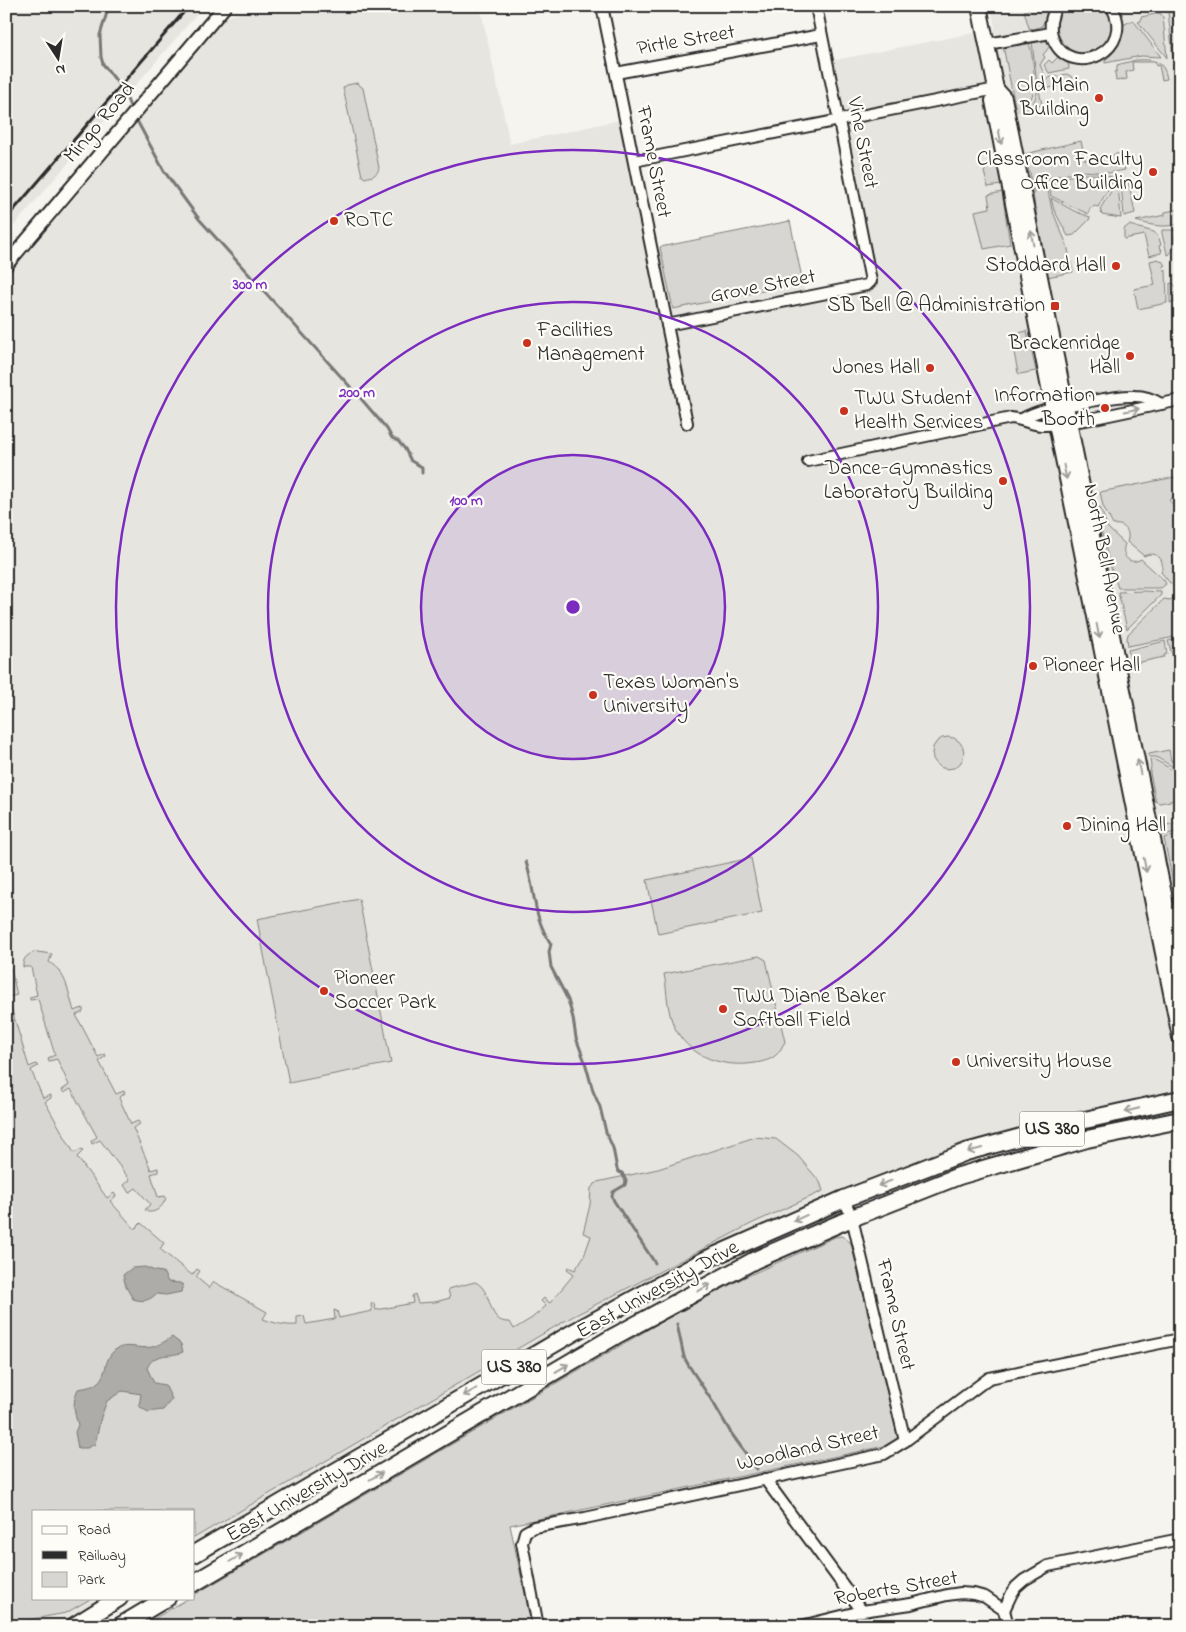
<svg xmlns="http://www.w3.org/2000/svg" width="1186" height="1632" font-family="'Indie Flower',sans-serif">
<rect width="100%" height="100%" fill="#f5f4ef"/>
<filter id="ink" filterUnits="userSpaceOnUse"><feTurbulence type="fractalNoise" baseFrequency=".02" numOctaves="2"/><feDisplacementMap in="SourceGraphic" scale="10" xChannelSelector="R" yChannelSelector="G"/><feConvolveMatrix kernelMatrix="1 2 1 2 8 2 1 2 1" color-interpolation-filters="sRGB"/></filter>
<g filter="url(#ink)">
<g fill="#e6e5e0">
<path d="M6 6H204L6 235Z"/>
<path d="M268 6H480L510 144 620 120 647 251 790 221 807 304 877 288 830 61 995 29 991 6H1180V1087L1175 1091 1080 1112 1006 1132 922 1159 830 1193 727 1240 670 1268 546 1338 194 1544V1511H34V1598H101L53 1626H6V277L75 197 224 17Z"/>
</g>
<g fill="#d7d6d2" stroke="#81807e">
<path d="M1040 6H1052L1046 21H1044L1042 26 1034 29 1029 28 1024 11Z"/>
<path d="M1068 6H1104C1111 14 1112 20 1111 31 1111 40 1107 44 1099 49 1096 51 1092 54 1089 54 1064 58 1048 30 1062 10L1063 11Z"/>
<path d="M1180 8V34L1175 57 1173 58 1168 12Z"/>
<path d="M1160 13 1163 17 1167 58 1138 22 1141 21V17Z"/>
<path d="M1133 20 1161 57 1141 56 1105 63V60C1118 51 1122 40 1123 25Z"/>
<path d="M1044 39 1047 40 1050 46 1043 55 1045 57 1040 65 1045 75 1037 84 1032 42 1033 41Z"/>
<path d="M1028 41C1033 51 1035 77 1034 89 1033 96 1029 101 1029 109L1016 111 1003 46Z"/>
<path d="M1059 56 1068 60 1069 69 1049 73 1044 65 1049 60 1052 63Z"/>
<path d="M1136 60C1153 59 1164 60 1167 79L1162 80 1159 65 1156 66 1155 62H1132L1133 70 1126 72 1127 79 1116 81 1115 72 1117 71V65Z"/>
<path d="M1067 74 1072 77 1074 90 1066 92 1064 85 1039 90 1042 105 1032 107 1038 90 1048 78Z"/>
<path d="M357 83 363 88 379 168C377 176 372 176 365 178L362 176 343 88 347 85Z"/>
<path d="M1081 141 1085 160 1122 153 1125 170 1108 173 1083 171 1033 181 1030 179V175L1031 174 1029 172 1025 154Z"/>
<path d="M992 158 993 160 997 159 1001 185 988 187 984 172Z"/>
<path d="M1081 174H1092L1115 177 1098 207 1095 206 1090 208 1088 214 1051 196 1048 180Z"/>
<path d="M1128 180 1135 213 1124 216 1121 184 1122 181Z"/>
<path d="M1046 181 1052 210 1067 245 1073 272 1047 277 1045 265 1046 264 1042 251 1044 250 1042 248 1036 211 1037 208H1035L1033 193H1034V190H1032V186L1034 184Z"/>
<path d="M1117 183 1118 185 1121 218 1102 215 1100 209 1115 185Z"/>
<path d="M1002 192 1010 244 984 249 975 211 990 208 988 195Z"/>
<path d="M1051 198 1074 211 1090 217 1089 220 1074 235 1068 236 1054 210Z"/>
<path d="M1180 209V223C1167 229 1149 225 1136 221L1165 215V212Z"/>
<path d="M790 221 803 283 673 309 660 247Z"/>
<path d="M1129 225 1154 232 1159 238 1161 245 1159 246 1160 249H1162L1161 253 1149 256 1144 235 1124 239V229Z"/>
<path d="M1162 230H1176L1173 249 1169 255 1167 254C1166 247 1161 234 1162 230Z"/>
<path d="M1158 259 1163 262 1165 266H1163L1164 270H1166L1167 303 1138 309 1134 289 1155 285 1150 261Z"/>
<path d="M1170 283 1174 284 1180 292V302L1178 301 1170 303Z"/>
<path d="M1027 331 1036 371 1020 374 1018 373 1011 337 1014 334Z"/>
<path d="M1180 476V493L1175 495 1169 500 1180 512V581L1175 585 1170 583 1161 572C1166 559 1156 550 1144 556L1127 542C1131 531 1124 523 1113 525L1103 506 1100 492Z"/>
<path d="M1100 507 1108 528 1125 544C1120 556 1130 566 1141 559L1164 580 1166 584 1161 588H1118L1109 562 1096 509Z"/>
<path d="M1143 591 1161 592V595L1127 629 1118 592Z"/>
<path d="M1176 596 1180 598V636L1128 646 1127 639 1128 634 1164 599 1170 600Z"/>
<path d="M1180 638V656L1173 658 1168 641Z"/>
<path d="M1165 641 1167 654 1164 655V657L1131 664 1128 650Z"/>
<circle cx="948" cy="753" r="16"/>
<path d="M1169 750 1171 761 1180 760V771L1156 757H1149V754Z"/>
<path d="M1150 759 1157 761 1180 774V799L1160 803 1156 802 1150 773 1151 766Z"/>
<path d="M1179 822 1180 831 1164 835 1162 826Z"/>
<path d="M1180 834V886L1174 888 1164 838Z"/>
<path d="M751 858 762 913 658 934 647 880Z"/>
<path d="M359 899 391 1063 289 1083 257 919Z"/>
<path d="M37 952 52 954 49 962C67 973 68 992 74 1011L83 1008V1012L76 1015 98 1057 105 1054 106 1056 99 1061 116 1094 124 1091 125 1093 119 1098 131 1124 138 1121 140 1124 133 1128 151 1170 158 1168V1172L151 1174 158 1197 165 1196 166 1198C163 1206 157 1213 148 1212L145 1210 150 1204 136 1188 129 1193 124 1185 130 1180 100 1140 92 1144 91 1141 97 1137 71 1089 64 1093 62 1090 69 1085 57 1059 49 1061 48 1058 55 1055 38 999 30 1000V997L37 995 31 967H23C22 958 29 953 37 952Z"/>
<path d="M759 956 766 960 785 1042C782 1046 780 1052 776 1055 771 1060 762 1062 755 1063 725 1068 691 1058 676 1030 666 1012 668 993 664 974Z"/>
<path d="M6 965 11 969 17 995 8 997 29 1067 36 1064 38 1066 31 1070 43 1098 51 1095V1098L45 1102 74 1153 82 1149 83 1151 77 1157 107 1198 114 1193 116 1196 110 1201 135 1229 141 1223 164 1243 160 1249 192 1275 197 1269 200 1271 196 1277 209 1288 214 1282 267 1312 263 1319C274 1323 285 1326 297 1325V1317L304 1316 306 1324 335 1319 334 1310 337 1311 339 1318 372 1311 371 1304 373 1302 376 1310 413 1303 412 1296 415 1294 418 1303 435 1302 450 1298 448 1289 475 1282C494 1290 486 1324 510 1322L514 1329 532 1318 546 1306 541 1301 544 1298 550 1303 574 1274 567 1269 568 1267 575 1270 584 1256 591 1236 583 1233 590 1205 591 1188 597 1182 658 1169 755 1137 776 1139 798 1156 820 1182 823 1191 751 1224 570 1318 194 1538V1511H34V1598H92L66 1613 6 1624Z"/>
<path d="M843 1236 851 1243 899 1443 510 1525 532 1626H142L189 1598H194V1595L659 1323 743 1278 835 1237Z"/>
</g>
<g fill="#adaca9" stroke="#797877">
<path d="M145 1267 155 1271 163 1272 168 1282 180 1283 183 1285 181 1292 166 1295 156 1294C149 1301 143 1302 133 1299L126 1287 123 1275 132 1268Z"/>
<path d="M172 1337 181 1344 183 1352C168 1358 155 1351 147 1368L154 1383 165 1385 172 1399 163 1410 148 1412 139 1406 141 1394 122 1391 107 1401 101 1417 95 1444 87 1448H78L75 1432 78 1425C74 1412 72 1402 78 1389 84 1388 92 1387 97 1383 108 1375 103 1359 115 1350 126 1342 139 1350 152 1347 159 1345 166 1341 172 1337Z"/>
</g>
<g fill="none" stroke-linecap="round" stroke-linejoin="round">
<g stroke="#797877" stroke-width="3">
<path d="M109 6 100 35 101 57 103 64 124 91 132 112"/>
<path d="M135 117 164 171 199 219 363 401 387 429 392 438 398 441 405 449 411 461 422 467V473"/>
<path d="M526 862C536 893 532 915 551 944L549 952 551 967 568 1000 573 1018 576 1038 585 1062 593 1091 600 1107 606 1132 613 1148 617 1169 619 1172 622 1173 626 1181 625 1185 613 1192 612 1196 614 1201 655 1263"/>
<path d="M677 1324 684 1357 689 1366 714 1404 731 1433 757 1469"/>
</g>
<g stroke="#2b2b2b" stroke-width="14">
<g id="minor">
<path d="M602 6 687 423"/>
<path d="M1057 6C1050 17 1049 28 1053 39 1071 82 1138 49 1111 6"/>
<path d="M987 44 1051 33"/>
<path d="M616 73 821 35"/>
<path d="M634 161 996 89"/>
<path d="M667 325 867 285 871 281 816 6"/>
<path d="M1022 419C1041 408 1061 407 1081 403 1099 400 1117 395 1135 396 1144 396 1153 399 1161 404"/>
<path d="M808 461 1011 418C1022 419 1030 424 1041 425 1059 426 1078 421 1095 418 1124 412 1152 406 1180 400"/>
<path d="M844 1199 852 1218 905 1441"/>
<path d="M765 1479 862 1611"/>
<path d="M1004 1610 1012 1593 1016 1587 1024 1580 1048 1566 1180 1539"/>
<path d="M1004 1610 1008 1626"/>
<path d="M538 1626 522 1543 525 1532 534 1527 585 1518 884 1454 905 1441 989 1378 1180 1339"/>
<path d="M801 1626 862 1611 911 1604 947 1595 961 1593 974 1594 985 1597 1004 1610"/>
</g>
</g>
<g stroke="#2b2b2b" stroke-width="16">
<path id="tertiary" d="M6 265 225 6"/>
</g>
<g stroke="#2b2b2b" stroke-width="18">
<g id="secondary">
<path d="M979 6 996 89 993 101 1056 424 1180 1037"/>
<path d="M996 89 1004 98 1180 974"/>
</g>
</g>
<g stroke="#2b2b2b" stroke-width="20">
<g id="primary">
<path d="M194 1554 576 1331 705 1260 844 1199 966 1152 1076 1122 1180 1099"/>
<path d="M194 1583 615 1336 755 1260 852 1218 959 1176 1087 1139 1180 1120"/>
<path d="M74 1626 119 1598"/>
<path d="M120 1626 167 1598"/>
</g>
</g>
<use href="#minor" stroke="#fdfcf7" stroke-width="10"/>
<use href="#tertiary" stroke="#fdfcf7" stroke-width="12"/>
<use href="#secondary" stroke="#fdfcf7" stroke-width="14"/>
<use href="#primary" stroke="#fdfcf7" stroke-width="16"/>
<path stroke="#2b2b2b" stroke-width="3" d="M6 219 189 6"/>
</g>
<defs><path id="oneway-shaft" d="M-6 0H5M1.5-3L5.5 0L1.5 3" fill="none" stroke-width="1.6" stroke-linecap="round" stroke-linejoin="round" transform="scale(1.25)"/></defs>
<g stroke="#9e9e9b">
<use href="#oneway-shaft" transform="translate(1000 137) rotate(79)"/>
<use href="#oneway-shaft" transform="translate(1032 238) rotate(-101)"/>
<use href="#oneway-shaft" transform="translate(1132 410) rotate(-12)"/>
<use href="#oneway-shaft" transform="translate(1065 472) rotate(78)"/>
<use href="#oneway-shaft" transform="translate(1098 631) rotate(79)"/>
<use href="#oneway-shaft" transform="translate(1139 767) rotate(-101)"/>
<use href="#oneway-shaft" transform="translate(1145 865) rotate(79)"/>
<use href="#oneway-shaft" transform="translate(1132 1110) rotate(167)"/>
<use href="#oneway-shaft" transform="translate(975 1150) rotate(165)"/>
<use href="#oneway-shaft" transform="translate(885 1183) rotate(159)"/>
<use href="#oneway-shaft" transform="translate(800 1218) rotate(156)"/>
<use href="#oneway-shaft" transform="translate(704 1288) rotate(-29)"/>
<use href="#oneway-shaft" transform="translate(562 1368) rotate(-31)"/>
<use href="#oneway-shaft" transform="translate(470 1392) rotate(150)"/>
<use href="#oneway-shaft" transform="translate(376 1476) rotate(-30)"/>
<use href="#oneway-shaft" transform="translate(236 1558) rotate(-30)"/>
</g>
</g>
<circle cx="573" cy="607" r="152" fill="#7b2cbf" fill-opacity=".12"/>
<g fill="none" stroke="#7b2cbf" stroke-width="2.5">
<circle cx="573" cy="607" r="152"/>
<circle cx="573" cy="607" r="305"/>
<circle cx="573" cy="607" r="457"/>
</g>
<g fill="#c8321e" stroke="#fdfcf7" stroke-width="2">
<circle cx="1099" cy="98" r="5"/>
<circle cx="1153" cy="172" r="5"/>
<circle cx="334" cy="221" r="5"/>
<circle cx="1116" cy="266" r="5"/>
<rect x="1050" y="301" width="10" height="10" rx="2.5"/>
<circle cx="527" cy="343" r="5"/>
<circle cx="1130" cy="356" r="5"/>
<circle cx="930" cy="368" r="5"/>
<circle cx="1105" cy="408" r="5"/>
<circle cx="844" cy="411" r="5"/>
<circle cx="1003" cy="481" r="5"/>
<circle cx="1033" cy="666" r="5"/>
<circle cx="593" cy="695" r="5"/>
<circle cx="1067" cy="826" r="5"/>
<circle cx="324" cy="991" r="5"/>
<circle cx="723" cy="1009" r="5"/>
<circle cx="956" cy="1062" r="5"/>
</g>
<g text-anchor="middle" dominant-baseline="central" stroke-width="4.5" stroke-linejoin="round" paint-order="stroke">
<g fill="#fdfcf7" stroke="#6a6a68" stroke-width="1">
<rect x="1019.5" y="1111.5" width="65" height="35" rx="4"/>
<rect x="481.5" y="1349.5" width="65" height="35" rx="4"/>
</g>
<g font-size="20" font-weight="bold" fill="#2b2b2b">
<text x="1052" y="1129">US 380</text>
<text x="514" y="1367">US 380</text>
</g>
<g font-size="21" fill="#2b2b2b" stroke="#fdfcf7">
<text transform="translate(686 41) rotate(-10)">Pirtle Street</text>
<text transform="translate(100 123) rotate(-50)">Mingo Road</text>
<text transform="translate(862 143) rotate(79)">Vine Street</text>
<text transform="translate(653 162) rotate(79)">Frame Street</text>
<text transform="translate(763 287) rotate(-11)">Grove Street</text>
<text transform="translate(1104 559) rotate(79)">North Bell Avenue</text>
<text transform="translate(658 1290) rotate(-29)">East University Drive</text>
<text transform="translate(895 1315) rotate(77)">Frame Street</text>
<text transform="translate(808 1449) rotate(-13)">Woodland Street</text>
<text transform="translate(307 1492) rotate(-30)">East University Drive</text>
<text transform="translate(896 1589) rotate(-10)">Roberts Street</text>
</g>
<g font-size="21" fill="#2b2b2b" stroke="#fdfcf7" text-anchor="start">
<text x="1089" y="86" text-anchor="end">Old Main<tspan x="1089" dy="24">Building</tspan></text>
<text x="1143" y="160" text-anchor="end">Classroom Faculty<tspan x="1143" dy="24">Office Building</tspan></text>
<text x="344" y="221">ROTC</text>
<text x="1106" y="266" text-anchor="end">Stoddard Hall</text>
<text x="1045" y="306" text-anchor="end">SB Bell @ Administration</text>
<text x="537" y="331">Facilities<tspan x="537" dy="24">Management</tspan></text>
<text x="1120" y="344" text-anchor="end">Brackenridge<tspan x="1120" dy="24">Hall</tspan></text>
<text x="920" y="368" text-anchor="end">Jones Hall</text>
<text x="1095" y="396" text-anchor="end">Information<tspan x="1095" dy="24">Booth</tspan></text>
<text x="854" y="399">TWU Student<tspan x="854" dy="24">Health Services</tspan></text>
<text x="993" y="469" text-anchor="end">Dance-Gymnastics<tspan x="993" dy="24">Laboratory Building</tspan></text>
<text x="1043" y="666">Pioneer Hall</text>
<text x="603" y="683">Texas Woman's<tspan x="603" dy="24">University</tspan></text>
<text x="1077" y="826">Dining Hall</text>
<text x="334" y="979">Pioneer<tspan x="334" dy="24">Soccer Park</tspan></text>
<text x="733" y="997">TWU Diane Baker<tspan x="733" dy="24">Softball Field</tspan></text>
<text x="966" y="1062">University House</text>
</g>
</g>
<circle cx="573" cy="607" r="8" fill="#7b2cbf" stroke="#fdfcf7" stroke-width="2.5"/>
<g font-size="15" text-anchor="middle" font-weight="bold" fill="#7b2cbf" stroke="#fdfcf7" stroke-width="4.5" stroke-linejoin="round" paint-order="stroke">
<text x="250" y="289">300 m</text>
<text x="357" y="397">200 m</text>
<text x="466" y="505">100 m</text>
</g>
<rect width="1186" height="1632" fill="none" stroke="#fdfcf7" stroke-width="25"/>
<rect x="12" y="12" width="1161" height="1607" fill="none" stroke="#2b2b2b" stroke-width="2" filter="url(#ink)"/>
<rect x="32" y="1510" width="162" height="90" fill="#fdfcf7" stroke="#a9a8a5"/>
<rect x="42" y="1526" width="25" height="8" fill="#fdfcf7" stroke="#a9a8a5"/>
<text x="78" y="1534" font-size="15" fill="#2b2b2b">Road</text>
<rect x="42" y="1551" width="25" height="8" fill="#2b2b2b" stroke="#a9a8a5"/>
<text x="78" y="1560" font-size="15" fill="#2b2b2b">Railway</text>
<rect x="42" y="1572" width="25" height="15" fill="#d7d6d2" stroke="#a9a8a5"/>
<text x="78" y="1584" font-size="15" fill="#2b2b2b">Park</text>
<g transform="translate(58 58) rotate(168)" stroke="#fdfcf7" stroke-width="4" paint-order="stroke">
<path d="M0-4L9 19L0 12L-9 19Z" fill="#2b2b2b"/>
<text y="-8" font-size="14" font-weight="bold" text-anchor="middle" fill="#2b2b2b">N</text>
</g>
</svg>
